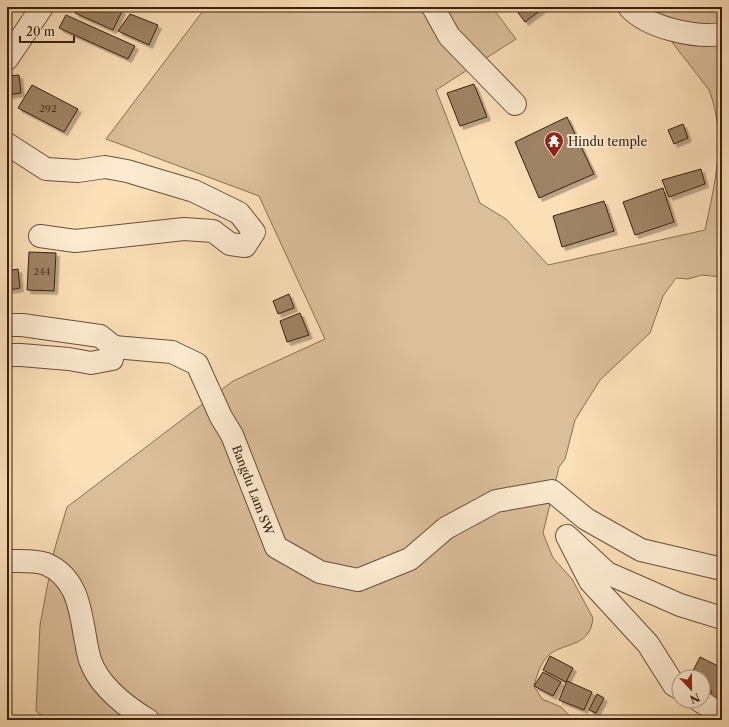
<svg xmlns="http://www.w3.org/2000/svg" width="729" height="727" font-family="'Libre Caslon Text',serif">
<defs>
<filter id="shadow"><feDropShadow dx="3.5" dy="3.5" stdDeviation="0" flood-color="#0004"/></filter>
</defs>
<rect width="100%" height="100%" fill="#fce0b8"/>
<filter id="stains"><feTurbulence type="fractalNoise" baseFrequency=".005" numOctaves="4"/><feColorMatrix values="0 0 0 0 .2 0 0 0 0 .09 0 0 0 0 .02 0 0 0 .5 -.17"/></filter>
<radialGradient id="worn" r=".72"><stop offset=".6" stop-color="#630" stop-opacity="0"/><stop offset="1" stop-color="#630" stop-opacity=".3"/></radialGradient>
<path fill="#dbbf9b" stroke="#8a7054" d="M206 7H492L516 39 436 90 480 203 506 219 548 265 705 230C715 183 727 136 709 90L645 7H722V277L702 275 688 279 676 278 663 296 650 333 600 380 575 420 565 459 559 467 543 533 553 558 572 579 593 618C590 649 561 642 548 656 540 664 537 675 534 686L542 699 561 707 574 720H47L36 711 40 625 54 551 67 507 233 381 325 339 259 196 106 139Z"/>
<g fill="#9e8466" stroke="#38200e" filter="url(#shadow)">
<path d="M79 7H115L122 11 113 30 75 13Z"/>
<path d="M514 7H545L525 22Z"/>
<path d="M130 14 158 25 149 45 118 31Z"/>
<path d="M66 15 135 46 128 59 59 28Z"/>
<path d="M19 75 21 93 7 95V76Z"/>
<path d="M474 84 487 117 460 126 447 93Z"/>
<path d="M32 85 78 109 64 132 18 108Z"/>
<path d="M567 117 594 174 539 198 515 142Z"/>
<path d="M683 124 688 138 674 144 668 130Z"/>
<path d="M701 169 705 184 669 197 662 180Z"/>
<path d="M663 188 674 222 635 235 623 202Z"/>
<path d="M604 201 614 231 562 247 553 216Z"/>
<path d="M29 252 56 253 54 291 27 290Z"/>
<path d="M18 269 20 288 9 290 7 271Z"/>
<path d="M289 294 294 308 278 314 273 301Z"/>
<path d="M300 313 309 335 287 342 280 321Z"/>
<path d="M550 656 573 668 566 682 543 670Z"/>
<path d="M700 657 722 668V710L706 703 712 691 703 688V677H690Z"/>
<path d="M543 672 561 682 553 696 534 686Z"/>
<path d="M567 681 592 692 584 710 559 700Z"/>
<path d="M597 694 604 698 596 713 589 710Z"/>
</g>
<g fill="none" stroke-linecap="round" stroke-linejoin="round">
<g stroke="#695038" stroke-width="24">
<g id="minor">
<path d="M433 7 449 36 515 104"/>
<path d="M629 7C648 28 695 38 722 34"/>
<path d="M7 59 42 7"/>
<path d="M7 144 46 169 78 171 105 167 127 171 194 191 239 213 254 232 245 246 230 244 213 231 184 229 75 241 40 236"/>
<path d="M7 325H22L100 336 114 347"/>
<path d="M114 347 172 352 197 364 221 417 232 435 276 547 320 572 358 580 410 559 446 528 496 501 552 491 586 519 641 550 722 569"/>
<path d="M7 355H21L69 359 91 363 112 359 114 347"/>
<path d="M7 561C19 561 36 560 46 564 85 581 80 626 90 660 99 686 125 706 148 720"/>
<path d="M679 688 674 685 648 644 590 581 567 536 607 573 680 605 722 618"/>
<path d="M700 701 722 715"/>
</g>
</g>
<use href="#minor" stroke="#fdebd1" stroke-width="22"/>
</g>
<defs>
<g id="temple-pin" transform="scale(1)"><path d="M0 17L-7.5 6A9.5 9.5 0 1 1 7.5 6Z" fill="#8f2418" stroke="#fdebd1"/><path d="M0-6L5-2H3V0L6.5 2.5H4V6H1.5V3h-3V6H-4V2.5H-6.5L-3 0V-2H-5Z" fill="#fff"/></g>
</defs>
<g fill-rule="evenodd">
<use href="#temple-pin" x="554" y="141"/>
</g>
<g text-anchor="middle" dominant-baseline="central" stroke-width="3.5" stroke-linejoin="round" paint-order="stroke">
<g font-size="10" fill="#523924">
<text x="48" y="108">292</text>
<text x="42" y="271">244</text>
</g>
<g font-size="12" fill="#38200e" stroke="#fdebd1" text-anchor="start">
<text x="568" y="141">Hindu temple</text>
</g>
<g font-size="12" fill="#38200e" stroke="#fdebd1">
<text transform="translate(253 490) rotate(69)">Bangdu Lam SW</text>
</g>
</g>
<rect width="729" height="727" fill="none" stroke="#fce0b8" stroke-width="24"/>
<rect x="8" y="8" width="713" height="711" fill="none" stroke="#38200e" stroke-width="2"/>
<rect x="12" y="12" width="705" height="703" fill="none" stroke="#38200e"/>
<g transform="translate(691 689) rotate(158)"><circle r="19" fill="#fdebd1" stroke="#ae9a83"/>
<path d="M0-3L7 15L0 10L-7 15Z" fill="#8f2418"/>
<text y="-6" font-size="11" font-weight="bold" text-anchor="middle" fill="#38200e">N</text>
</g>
<path d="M20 36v6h54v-6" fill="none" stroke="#38200e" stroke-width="2"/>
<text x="26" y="36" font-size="12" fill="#38200e" stroke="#fdebd1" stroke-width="3" paint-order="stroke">20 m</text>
<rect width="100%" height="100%" filter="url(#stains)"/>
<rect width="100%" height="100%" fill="url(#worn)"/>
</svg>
